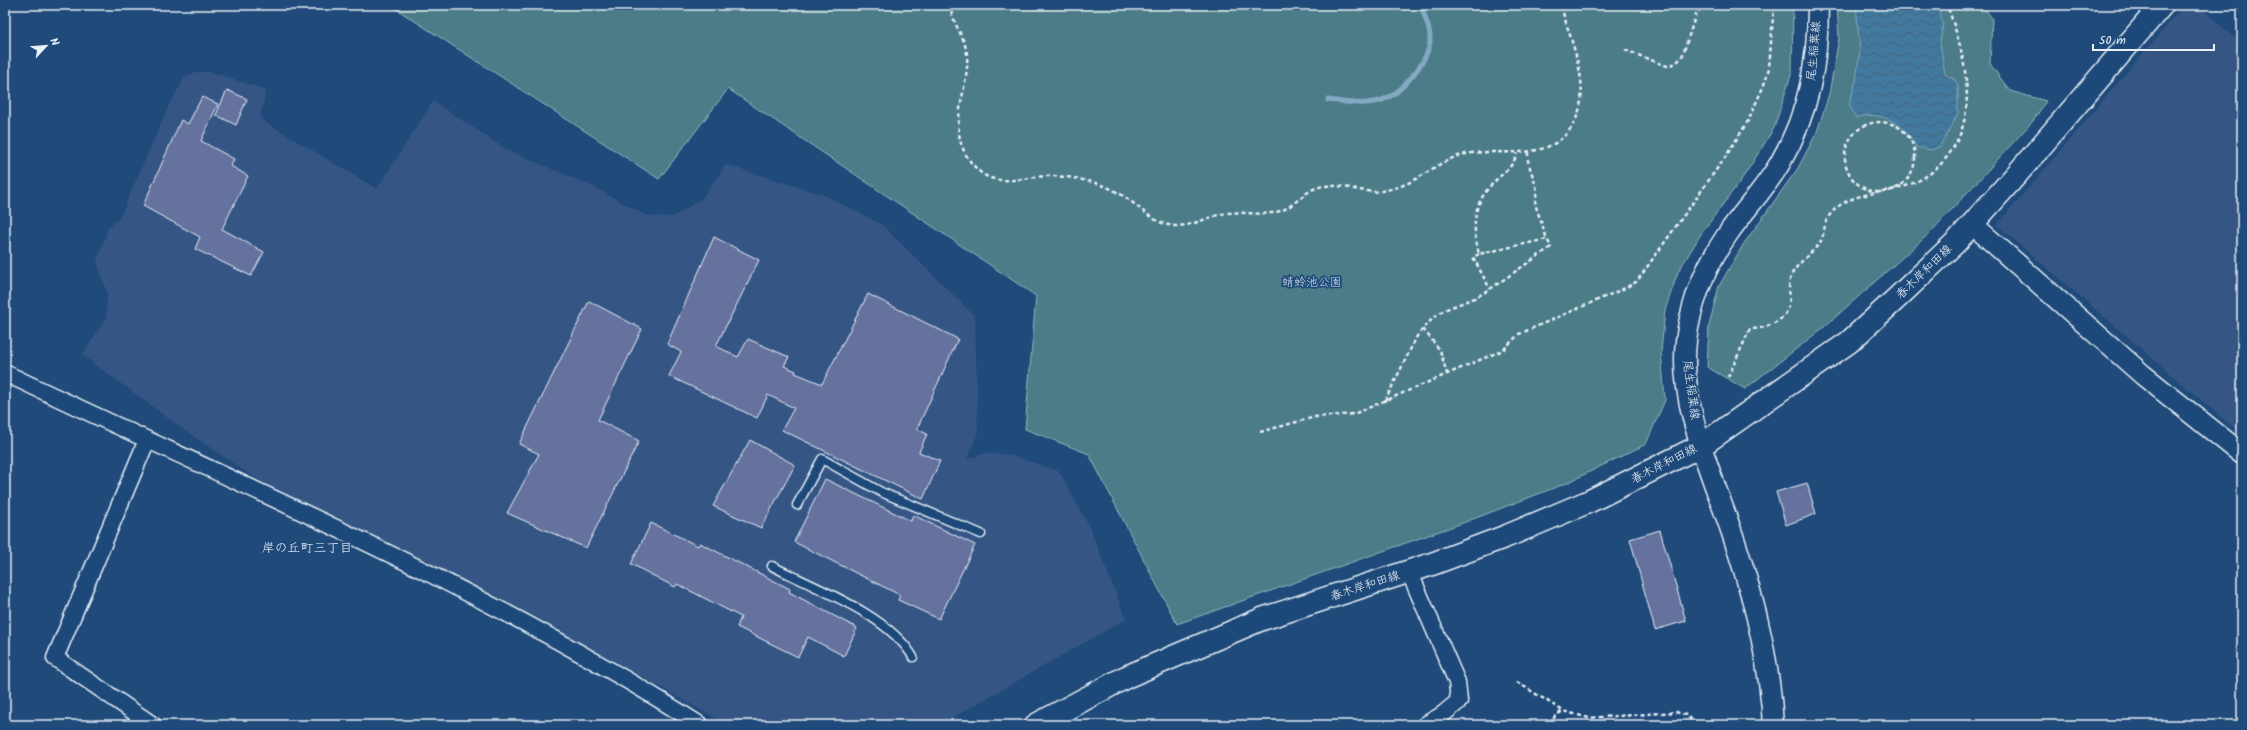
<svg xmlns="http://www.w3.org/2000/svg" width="2247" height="730" font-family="Kalam,'Klee One',sans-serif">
<defs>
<pattern id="water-waves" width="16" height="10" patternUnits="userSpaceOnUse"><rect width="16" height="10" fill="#42799e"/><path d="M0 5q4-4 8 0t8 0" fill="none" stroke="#446378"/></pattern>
</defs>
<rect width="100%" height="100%" fill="#1f4a7a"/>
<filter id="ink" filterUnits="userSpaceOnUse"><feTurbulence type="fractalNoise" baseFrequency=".025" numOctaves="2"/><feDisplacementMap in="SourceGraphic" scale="8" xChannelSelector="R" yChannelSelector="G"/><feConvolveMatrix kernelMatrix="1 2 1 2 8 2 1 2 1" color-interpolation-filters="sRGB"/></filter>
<g filter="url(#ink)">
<g fill="#345685">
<path d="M2184 5H2198L2242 45V435L1997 225Z"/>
<path d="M211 72 266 90 260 119 377 189 433 101 507 150 594 187 647 216 673 217 702 198 726 165 822 194 881 224 975 316 978 433 967 459 986 453 1010 455 1059 471 1089 526 1126 619 940 725H728L539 619 255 478 180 427 82 355 106 319 107 293 97 262 108 228 120 217 169 105 185 77 196 72Z"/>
</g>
<g fill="#4c7c87" stroke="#9ab6c0">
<path d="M390 5H1793L1792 72 1774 128 1746 173 1701 234 1678 272 1665 310 1661 352 1665 400 1646 444 1567 483 1468 521 1177 624 1089 454 1025 429 1036 296 728 89 659 179Z"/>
<path d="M1837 5H1982L1992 18 1990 64 2010 91 2046 101 2033 121 1930 233 1824 327 1745 389 1707 367 1709 326 1719 286 1743 245 1798 168 1817 132 1829 94 1839 38Z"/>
</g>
<path fill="url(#water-waves)" stroke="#84a9c2" d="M1856 5H1943L1939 12 1943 24 1940 42 1945 74 1954 79 1958 86V113L1950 130 1939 147 1931 150 1916 147C1906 124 1880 109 1856 118L1849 104 1856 81 1860 51Z"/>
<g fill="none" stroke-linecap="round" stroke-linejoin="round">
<path stroke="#84a9c2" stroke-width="5" d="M1328 100C1347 102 1369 107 1387 98 1402 92 1425 63 1429 47 1433 34 1425 17 1420 5"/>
</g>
<g fill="#66729e" stroke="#e8f1f8">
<path d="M227 90 247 99 236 125 216 115Z"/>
<path d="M202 97 218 104 201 141 234 159 231 166 248 176 222 229 264 252 251 276 195 249 200 237 143 206 181 120 188 124Z"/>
<path d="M714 237 759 260 716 346 738 357 748 339 789 357 784 366 796 371 795 373 822 384 868 294 958 339 917 429 927 434 919 452 940 461 923 499 782 430 794 408 768 395 757 418 669 376 681 352 667 344Z"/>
<path d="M589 301 642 329 598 420 639 441 586 548 507 513 539 454 519 444Z"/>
<path d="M750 440 795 465 761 528 713 506Z"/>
<path d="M825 479 911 521 913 515 975 545 939 619 898 600 900 595 794 542Z"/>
<path d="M1807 483 1816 514 1786 525 1776 492Z"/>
<path d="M651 523 698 546 700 543 790 589 789 592 857 628 844 656 808 637 798 657 737 627 741 617 677 584 675 587 631 564Z"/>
<path d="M1660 530 1686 621 1655 630 1630 539Z"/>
</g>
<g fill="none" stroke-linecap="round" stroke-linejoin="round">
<g stroke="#e8f1f8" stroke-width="11">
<g id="service">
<path d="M797 505 822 459 881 492 981 534"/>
<path d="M772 566C815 588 889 615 913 657"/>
</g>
</g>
<g stroke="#e8f1f8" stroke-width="19">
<g id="minor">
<path d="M5 373C239 485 481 585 700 725"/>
<path d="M147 440 55 658 153 725"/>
<path d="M1409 571 1457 682 1459 701 1442 715 1425 725"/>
</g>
</g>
<g stroke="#e8f1f8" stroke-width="23">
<g id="tertiary">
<path d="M1972 224 2143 375 2242 454"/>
<path d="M1773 725C1770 664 1755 602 1736 545 1716 482 1678 408 1686 341 1691 302 1705 267 1727 235 1744 210 1765 189 1780 163 1809 113 1818 62 1818 5"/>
</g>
</g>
<g stroke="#e8f1f8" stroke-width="25">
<path id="secondary" d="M1036 725 1126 677 1262 619 1432 564 1507 536 1590 501 1702 445 1849 342 1898 297 1956 242 2017 174 2162 5"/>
</g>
<g stroke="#e8f1f8" stroke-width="2.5" stroke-dasharray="4 3" stroke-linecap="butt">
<path d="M950 5C952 23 965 37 967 54 970 95 940 133 978 170 997 189 1026 176 1050 176 1063 176 1075 178 1087 181 1099 183 1112 189 1122 195 1141 207 1154 226 1178 226 1196 225 1211 215 1228 213 1246 211 1263 217 1280 211 1295 206 1304 191 1319 187 1334 183 1351 189 1366 191 1377 193 1388 190 1398 187 1423 179 1440 159 1466 154 1501 147 1546 164 1571 128 1596 90 1570 43 1561 5"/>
<path d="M1478 5 1486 8"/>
<path d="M1625 50 1667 66 1676 63 1682 57 1696 14 1704 5"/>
<circle cx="1880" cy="157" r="35"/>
<path d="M1528 152V161L1537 190 1535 204 1547 239"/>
<path d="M1479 254 1473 257 1490 289"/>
<path d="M1423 329 1440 350 1447 374"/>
<path d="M1728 377 1750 329C1764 329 1785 322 1789 306 1791 296 1787 286 1791 276 1797 263 1810 255 1819 244 1825 236 1823 224 1829 216 1843 197 1865 195 1886 191 1918 185 1940 172 1956 143 1978 102 1962 46 1947 5"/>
<path d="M1385 401 1417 336 1433 318 1444 310 1477 297 1490 289 1551 247 1547 239 1479 254C1471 222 1473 202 1497 179 1506 171 1514 165 1517 153"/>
<path d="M1260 432 1315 417 1354 414 1503 350 1519 334 1623 289 1636 282 1640 277 1726 156 1748 121 1764 85 1769 68 1774 5"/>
<path d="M1517 682 1563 711 1589 718 1676 712 1686 715 1697 725"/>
<path d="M1550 725 1555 716 1563 711"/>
</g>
<use href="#service" stroke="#1f4a7a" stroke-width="8"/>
<use href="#minor" stroke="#1f4a7a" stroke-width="16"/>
<use href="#tertiary" stroke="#1f4a7a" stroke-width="20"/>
<use href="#secondary" stroke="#1f4a7a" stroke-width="22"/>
</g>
</g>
<g text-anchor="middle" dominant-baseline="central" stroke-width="3.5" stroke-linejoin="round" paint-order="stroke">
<g font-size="12" fill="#e8f1f8" stroke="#1f4a7a">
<text transform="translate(1814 51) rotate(-85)">尾生稲葉線</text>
<text transform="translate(1924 272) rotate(-44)">春木岸和田線</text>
<text transform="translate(1691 390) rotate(82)">尾生稲葉線</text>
<text transform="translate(1664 464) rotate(-27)">春木岸和田線</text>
<text transform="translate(1365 586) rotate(-18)">春木岸和田線</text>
</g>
<g font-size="12" fill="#d1dfe7" stroke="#1f4a7a">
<text x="1312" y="282">蜻蛉池公園</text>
</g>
<g font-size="13" fill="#e8f1f8" stroke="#1f4a7a">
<text x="307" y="548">岸の丘町三丁目</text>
</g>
</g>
<rect width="2247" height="730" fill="none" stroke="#1f4a7a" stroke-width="20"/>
<rect x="10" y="10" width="2227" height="710" fill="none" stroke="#e8f1f8" stroke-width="1.5" filter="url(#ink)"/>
<g transform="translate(46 46) rotate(64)" stroke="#1f4a7a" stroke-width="3" paint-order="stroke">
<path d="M0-3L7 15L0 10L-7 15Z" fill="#e8f1f8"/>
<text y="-6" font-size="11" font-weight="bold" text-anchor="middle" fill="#e8f1f8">N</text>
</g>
<path d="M2093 44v6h121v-6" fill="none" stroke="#e8f1f8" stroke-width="2"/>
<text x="2099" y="44" font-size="12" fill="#e8f1f8" stroke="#1f4a7a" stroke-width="3" paint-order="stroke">50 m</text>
</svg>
